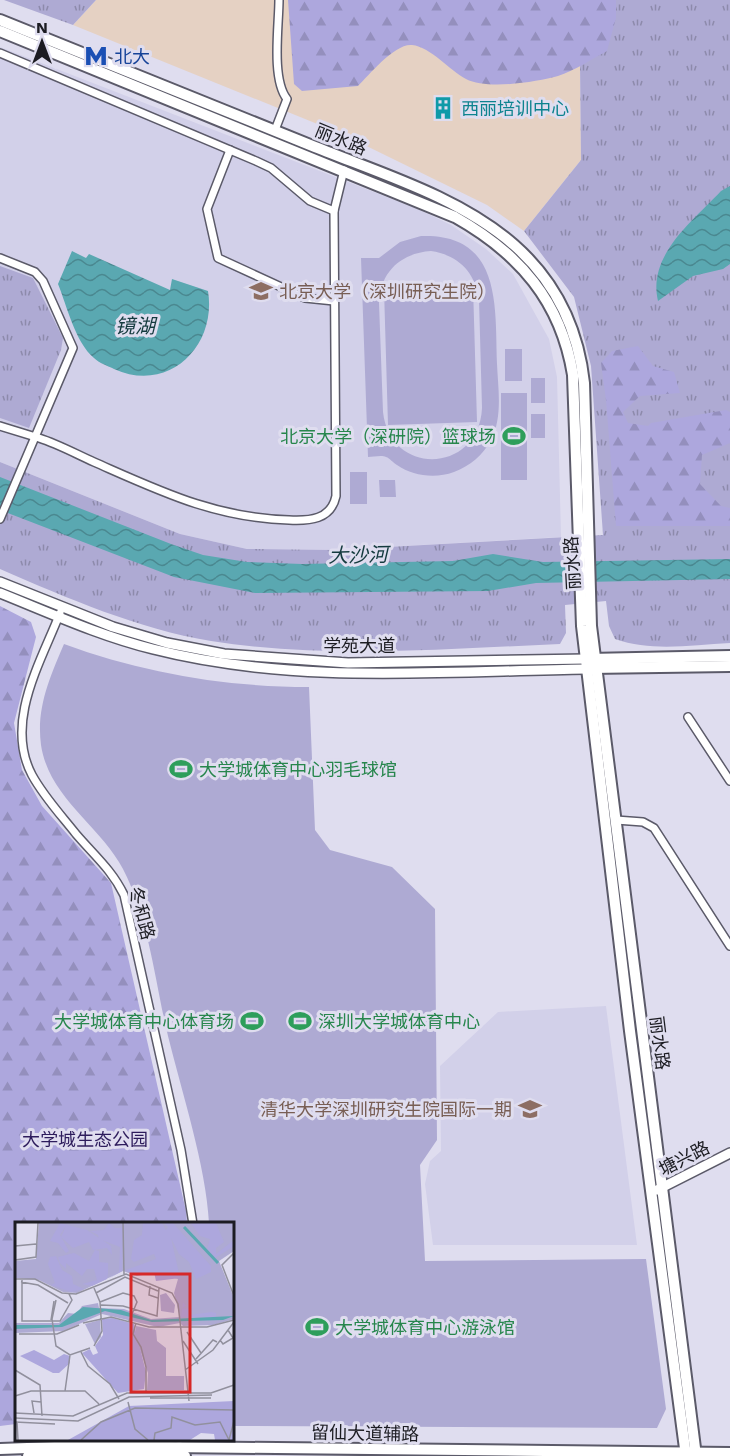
<svg xmlns="http://www.w3.org/2000/svg" width="730" height="1456" font-family="'Work Sans','Noto Sans SC',sans-serif">
<defs>
<pattern id="grass-tufts" width="24" height="20" patternUnits="userSpaceOnUse" patternTransform="scale(1.5)"><rect width="24" height="20" fill="#aeaad3"/><path d="M3 7l-1-3M5 7V3M7 7l1-3M15 17l-1-3M17 17v-4M19 17l1-3" fill="none" stroke="#8d8aab"/></pattern>
<pattern id="forest-firs" width="22" height="20" patternUnits="userSpaceOnUse" patternTransform="scale(1.5)"><rect width="22" height="20" fill="#ada7dd"/><path d="M5 1l3.5 6h-7zM16 11l3.5 6h-7z" fill="#948fbd"/></pattern>
<pattern id="water-waves" width="16" height="10" patternUnits="userSpaceOnUse" patternTransform="scale(1.5)"><rect width="16" height="10" fill="#5aa8b1"/><path d="M0 5q4-4 8 0t8 0" fill="none" stroke="#4a8890"/></pattern>
</defs>
<rect width="100%" height="100%" fill="#dfddef"/>
<path fill="#e5d1c3" d="M96 0H561L580 63 581 160 524 231 487 205 342 134 73 25Z"/>
<g fill="#d2d0e9">
<path d="M0 47 418 209 451 225 486 249 513 274 549 339 557 377 561 537 333 550 247 549 180 534 0 462Z"/>
<path d="M606 1006 637 1245H433L425 1184 430 1161 441 1151 440 1066 498 1012Z"/>
</g>
<g fill="url(#grass-tufts)">
<path d="M4 0H96L73 25Z"/>
<path d="M561 0H730V643C691 645 652 652 615 639L609 626 606 601 565 605 566 633 560 644C444 649 326 659 211 641 138 629 67 598 0 569V462L180 534 247 549 333 550 603 535 591 366 574 297 524 231 581 160 580 63Z"/>
<path d="M0 266 33 278 63 338 61 350 29 428 0 418Z"/>
</g>
<g fill="url(#forest-firs)">
<path d="M288 0H616V18L607 51C592 59 574 71 558 76 536 82 487 90 466 79 450 71 431 47 412 45 395 43 369 75 358 86L302 91 294 84Z"/>
<path d="M638 346 653 366 674 372 680 393 640 396 623 412 628 423 648 426 651 423 726 410 730 412V443L702 455 700 484 721 506 730 508V526H616L606 400 601 363 612 351Z"/>
<path d="M0 606 31 622 36 637 14 723 22 770 42 806 111 883 186 1211 187 1223 16 1224V1424L0 1426Z"/>
</g>
<g fill="#aeaad3" fill-rule="evenodd">
<path d="M421 236C502 233 495 306 497 364 498 388 503 417 491 440 483 455 470 466 454 472 435 479 413 476 397 465 393 463 390 458 386 457 382 455 373 457 368 457L361 258H379L400 242ZM431 251C458 255 475 272 479 299L482 408C479 474 390 477 383 412L379 303C380 272 401 253 431 251Z"/>
<path d="M473 286 477 422 388 425 384 289Z"/>
<rect x="505" y="349" width="17" height="32"/>
<rect x="531" y="378" width="14" height="25"/>
<rect x="501" y="393" width="26" height="87"/>
<rect x="531" y="414" width="14" height="24"/>
<rect x="350" y="472" width="17" height="32"/>
<path d="M395 480 396 497H380L379 480Z"/>
<path d="M64 644C143 673 225 687 309 687L315 830 330 850 392 867 435 909 437 1140 420 1165 425 1261 646 1259 666 1409 657 1428 233 1426 232 1224 209 1223C206 1166 182 1093 168 1036 155 982 149 919 123 869 100 825 49 798 41 745 36 708 50 677 64 644Z"/>
</g>
<g fill="url(#water-waves)">
<path d="M730 186V264L723 269 693 276 658 301C647 255 693 221 721 191Z"/>
<path d="M72 251 86 258 89 254 170 290 172 279 208 291C217 346 169 394 114 369 108 366 99 363 94 358 75 342 67 306 58 284Z"/>
<path d="M0 477 171 544 203 555 247 562 302 564 453 561 493 554 543 562 730 559V579L536 583 488 591 255 593 174 577 0 510Z"/>
</g>
<g fill="none" stroke-linecap="round" stroke-linejoin="round">
<g stroke="#5b5a69" stroke-width="10">
<g id="minor">
<path d="M0 53 256 161 271 168 310 201 334 211"/>
<path d="M275 130 287 99C271 79 279 25 279 0"/>
<path d="M230 150 207 209 218 258 305 298 334 301"/>
<path d="M0 258 35 272 43 281 73 348 0 519"/>
<path d="M0 426C13 430 26 434 39 438 58 444 76 454 94 462 160 491 215 518 289 520 309 521 331 520 336 496L334 211 344 170"/>
<path d="M60 613C41 662 4 722 32 775 44 797 61 815 76 834 94 855 112 870 124 895L181 1150 193 1224"/>
<path d="M688 717 730 781"/>
<path d="M616 820 643 822 654 828 730 946"/>
</g>
</g>
<g stroke="#5b5a69" stroke-width="12">
<g id="tertiary">
<path d="M0 582 113 627 167 643 224 654 348 663 586 659"/>
<path d="M0 593C50 613 100 636 153 649 294 685 443 671 587 669"/>
<path d="M657 1190 730 1153"/>
</g>
</g>
<g stroke="#5b5a69" stroke-width="14">
<g id="secondary">
<path d="M0 20C105 62 210 104 315 147 382 174 459 197 514 245 555 281 578 329 584 383L591 626 696 1456"/>
<path d="M0 31 455 217C519 253 561 301 573 375L582 626 630 1031 686 1456"/>
<path d="M589 659 730 656"/>
<path d="M590 668 730 666"/>
<path d="M0 1449 82 1446 730 1453"/>
<path d="M28 1456H185"/>
</g>
</g>
<g stroke="#5b5a69" stroke-width="14">
<path id="primary" d="M165 1456 179 1447"/>
</g>
<use href="#minor" stroke="#fff" stroke-width="7"/>
<use href="#tertiary" stroke="#fff" stroke-width="9"/>
<use href="#secondary" stroke="#fff" stroke-width="10"/>
<use href="#primary" stroke="#fff" stroke-width="10"/>
</g>
<defs>
<g id="metro-bare" transform="scale(1.8)"><path d="M-5.5 5V-5H-3L0 0L3-5H5.5V5H3V-.5L0 4L-3-.5V5Z" fill="#1a4fb4" stroke="#dfddef" stroke-width="2.5" paint-order="stroke"/></g>
<g id="building-bare" transform="scale(1.8)"><path d="M-4-6H4V6H1V3H-1V6H-4ZM-2.5-4.3h1.7v1.8h-1.7ZM.8-4.3h1.7v1.8H.8ZM-2.5-1h1.7V.8h-1.7ZM.8-1h1.7V.8H.8Z" fill="#0f9aa8" stroke="#dfddef" stroke-width="2.5" paint-order="stroke"/></g>
<g id="university-bare" transform="scale(1.8)"><path d="M0-5L7-2L0 1L-7-2ZM-4 1L0 2.5L4 1V4Q0 6-4 4Z" fill="#8d6e63" stroke="#dfddef" stroke-width="2.5" paint-order="stroke"/></g>
<g id="stadium-bare" transform="scale(1.8)"><path d="M0-5a6.5 5 0 1 0 0 10a6.5 5 0 1 0 0-10ZM-3.5-1.8h7v3.6h-7Z" fill="#2e9e5b" stroke="#dfddef" stroke-width="2.5" paint-order="stroke"/></g>
<g id="school-bare" transform="scale(1.8)"><path d="M0-5L7-2L0 1L-7-2ZM-4 1L0 2.5L4 1V4Q0 6-4 4Z" fill="#8d6e63" stroke="#dfddef" stroke-width="2.5" paint-order="stroke"/></g>
</defs>
<g fill-rule="evenodd">
<use href="#metro-bare" x="96" y="56"/>
<use href="#building-bare" x="443" y="108"/>
<use href="#university-bare" x="261" y="291"/>
<use href="#stadium-bare" x="514" y="436"/>
<use href="#stadium-bare" x="181" y="769"/>
<use href="#stadium-bare" x="252" y="1021"/>
<use href="#stadium-bare" x="300" y="1021"/>
<use href="#school-bare" x="530" y="1109"/>
<use href="#stadium-bare" x="317" y="1327"/>
</g>
<g text-anchor="middle" dominant-baseline="central" stroke-width="6" stroke-linejoin="round" paint-order="stroke">
<g font-size="18" fill="#164399" stroke="#dfddef" text-anchor="start">
<text x="114" y="56">北大</text>
</g>
<g font-size="18" fill="#0d838f" stroke="#dfddef" text-anchor="start">
<text x="461" y="108">西丽培训中心</text>
</g>
<g font-size="18" fill="#1c1c22" stroke="#dfddef">
<text transform="translate(341 139) rotate(22)">丽水路</text>
<text transform="translate(572 563) rotate(-93)">丽水路</text>
<text x="359" y="645">学苑大道</text>
<text transform="translate(142 913) rotate(75)">冬和路</text>
<text transform="translate(660 1043) rotate(83)">丽水路</text>
<text transform="translate(684 1158) rotate(-27)">塘兴路</text>
<text transform="translate(365 1433) rotate(1)">留仙大道辅路</text>
</g>
<g font-size="18" fill="#785e54" stroke="#dfddef" text-anchor="start">
<text x="279" y="291">北京大学（深圳研究生院）</text>
<text x="512" y="1109" text-anchor="end">清华大学深圳研究生院国际一期</text>
</g>
<g font-size="18" fill="#27864d" stroke="#dfddef" text-anchor="start">
<text x="496" y="436" text-anchor="end">北京大学（深研院）篮球场</text>
<text x="199" y="769">大学城体育中心羽毛球馆</text>
<text x="234" y="1021" text-anchor="end">大学城体育中心体育场</text>
<text x="318" y="1021">深圳大学城体育中心</text>
<text x="335" y="1327">大学城体育中心游泳馆</text>
</g>
<g font-size="18" fill="#2d1c5c" stroke="#dfddef">
<text x="85" y="1139">大学城生态公园</text>
</g>
<g font-size="20" font-style="italic" fill="#143a3e" stroke="#dfddef">
<text x="135" y="326">镜湖</text>
<text transform="translate(358 555) rotate(-1)">大沙河</text>
</g>
</g>
<g transform="translate(15 1222)">
<rect width="219" height="219" fill="#dfddef"/>
<path d="M24 1H219V29L204 39 219 76V97L198 103 168 104 165 101 143 105 87 92 48 109 0 111V101H44L53 91 62 92 67 84 83 81 84 86 109 87 136 97 165 95 159 71 163 57 138 51 122 54 108 49 62 71 48 70 24 58 0 56V39L21 37ZM85 98 86 115 80 122 70 102Z" fill="#aeaad3"/>
<path d="M45 1 72 8 96 24 97 33 92 26 78 28 74 20 58 26 46 15 51 4 45 13 54 29 51 31 43 21 35 19ZM94 1 100 6H106L108 1 107 49 93 57 104 50 105 25 84 17 83 13 75 9 89 8ZM128 1H147L151 8 153 5 149 1H158L196 44V50L181 57 174 40 164 32 156 16 165 56 141 59 139 50 115 51 111 48 141 37 139 32 119 40 116 37 119 18 127 13ZM176 1H201L209 20 201 26V32L219 18V24L200 36 192 27 195 17 185 14ZM80 28 84 29V40L93 41V51L92 57 77 64 67 62 82 58 79 47H72L67 54 51 41V47L45 41 43 35 59 31 74 39ZM41 34 47 48 57 54 58 62 69 67 56 70 36 63 40 61 33 42 35 35ZM168 80 171 84 167 86 178 87 173 89 175 93 196 90 201 91V95H166ZM97 96 119 102 131 150 129 167 103 171 67 131 75 127 78 133 83 131 80 124 88 113 87 97ZM19 128 39 138 49 132 55 134V141L44 151H38L5 134ZM219 179V218H200L199 212 186 211 175 218H53L114 184Z" fill="#ada7dd"/>
<path d="M151 71 160 83 159 91 146 89 145 73ZM121 104 141 108 142 119 151 126V154H169V168H132L133 151 120 113Z" fill="#aeaad3"/>
<path d="M68 85 106 88 136 98 219 94 208 98 137 100 90 89 47 105 0 107V103H44Z" fill="#5aa8b1"/>
<path fill="none" stroke="#5aa8b1" stroke-width="3" d="M169 5 203 41"/>
<path fill="none" stroke="#91909d" stroke-width="1.5" d="M108 1 109 53M0 24 21 22M219 31 207 43 219 74M0 38 21 35 23 1M0 57H20L47 71 61 72 111 52 157 71 163 82 174 179M7 58V99H45L57 78 54 72M6 60 23 63 53 81M135 64 134 73 143 76M79 66 85 80 87 109 79 124M81 71 110 55 143 69M41 78 37 97 41 124 55 133 75 126M85 80 108 71 119 74 122 80 114 99M86 83 108 84 142 94 144 66M36 98 39 79M68 101 96 95 134 105H164M121 101 118 112 126 125 131 145V169M164 105H192L219 98M172 110 186 131M4 112H42L64 103M205 118 208 122 218 116 213 108M168 119 183 142M66 130 73 144 95 162 104 177M181 137 198 118 202 120M0 148 25 163 27 194M170 148 198 128 219 100M50 169 55 133M0 174 16 169H70L84 182M135 176H196M113 180 120 207 133 218M0 191 58 194 112 171H196L219 163M19 191 17 179 26 180M0 196 63 199 114 175 197 173M0 200 40 202M2 200 3 218M66 218 86 200 120 186 219 188M139 218 140 211 156 206 157 195 180 203 205 200 214 218 219 199"/>
<path fill="#d62828" fill-opacity="0.15" stroke="#d62828" stroke-width="3" d="M116 52H175V170H116Z"/>
<rect width="219" height="219" fill="none" stroke="#1c1c22" stroke-width="3"/>
</g>
<g transform="translate(42 42)" stroke="#dfddef" stroke-width="4.5" paint-order="stroke">
<path d="M0-4.5L10 22L0 15L-10 22Z" fill="#1c1c22"/>
<text y="-9" font-size="16" font-weight="bold" text-anchor="middle" fill="#1c1c22">N</text>
</g>
</svg>
